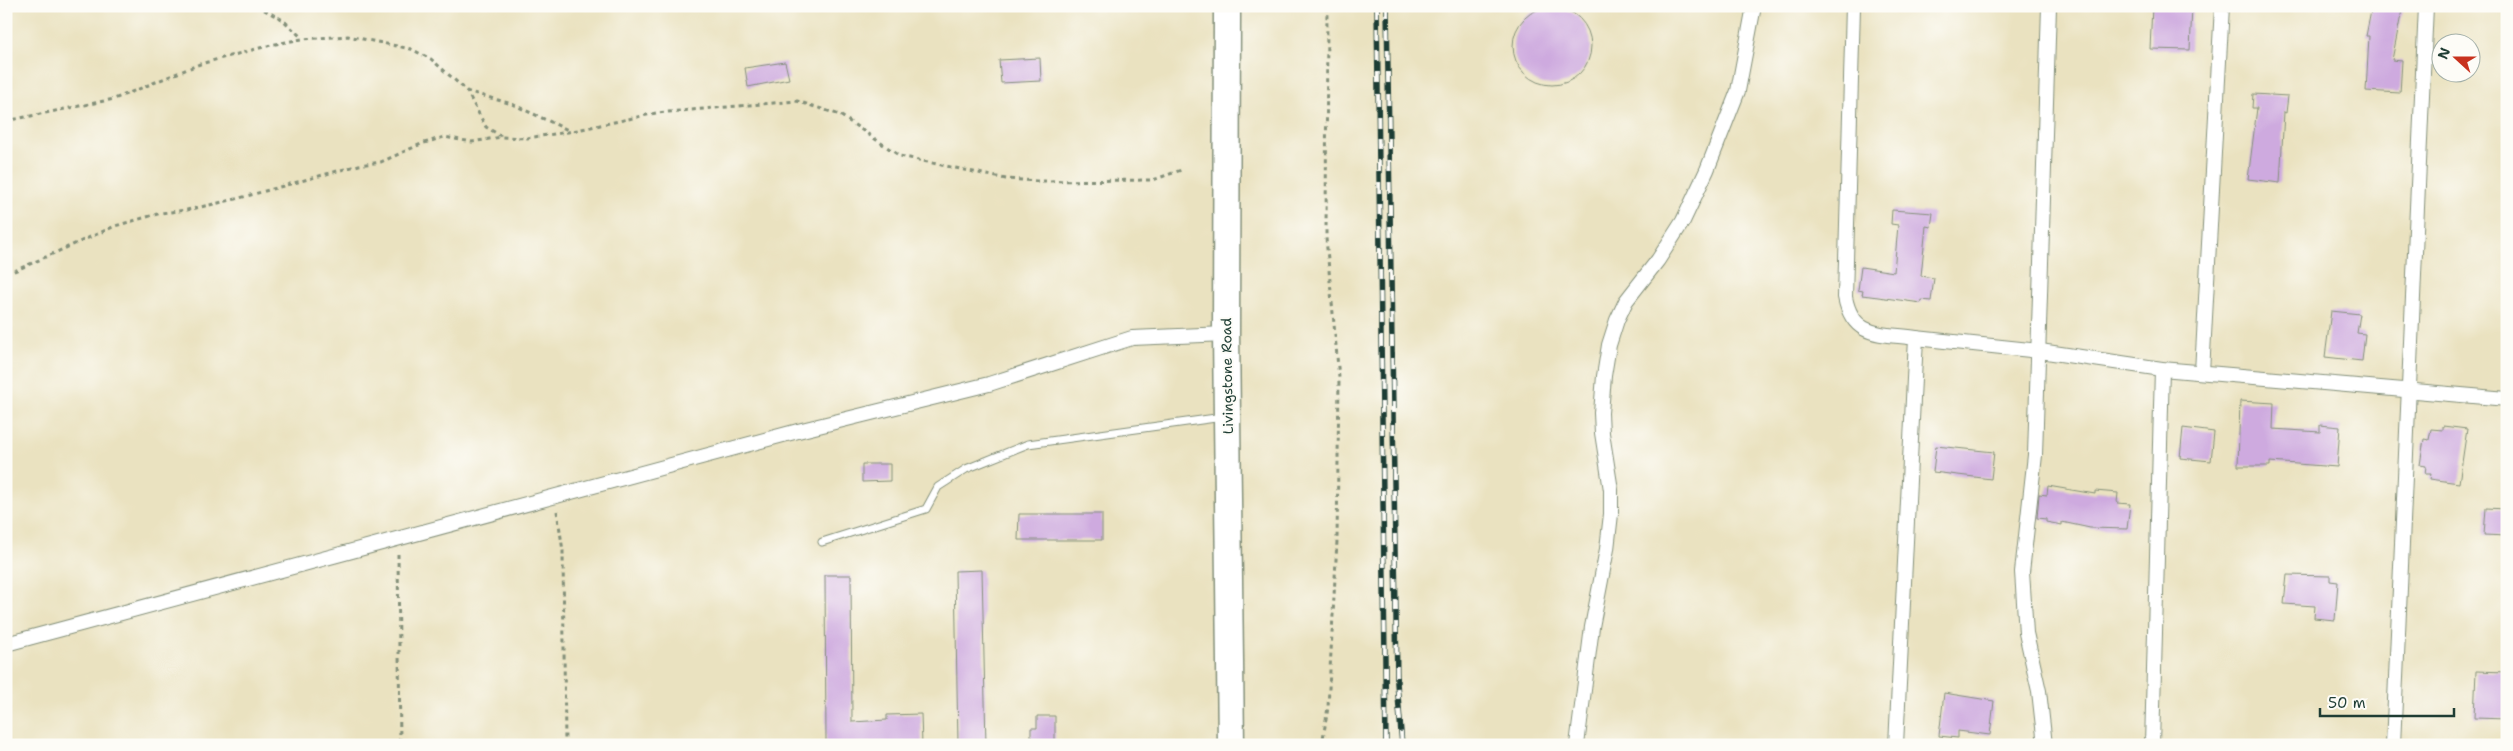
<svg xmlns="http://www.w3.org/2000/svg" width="2513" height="751" font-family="'Shantell Sans',sans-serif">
<rect width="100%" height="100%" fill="#fdfcf7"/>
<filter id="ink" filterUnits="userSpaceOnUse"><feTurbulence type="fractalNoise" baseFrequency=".02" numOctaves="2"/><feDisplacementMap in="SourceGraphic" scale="10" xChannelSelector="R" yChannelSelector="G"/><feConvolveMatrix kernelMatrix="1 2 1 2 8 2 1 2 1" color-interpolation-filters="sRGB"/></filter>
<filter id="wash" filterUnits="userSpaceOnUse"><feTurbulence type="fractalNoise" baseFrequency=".0096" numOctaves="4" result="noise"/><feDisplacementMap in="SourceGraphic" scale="20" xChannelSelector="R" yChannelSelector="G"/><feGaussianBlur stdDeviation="1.12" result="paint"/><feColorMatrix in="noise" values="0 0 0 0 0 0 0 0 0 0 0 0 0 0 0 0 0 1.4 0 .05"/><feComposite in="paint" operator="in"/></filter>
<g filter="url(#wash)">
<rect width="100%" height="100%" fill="#eae2c0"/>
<g id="blocks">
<g fill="#ceaadf">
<path d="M2152 6 2192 7 2190 50 2150 49Z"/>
<path d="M2372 6H2392V8L2402 10 2392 60 2402 61 2400 93 2366 91 2369 36H2366Z"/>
<circle cx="1552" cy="46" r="39"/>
<path d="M1040 58 1041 81 1001 83 999 60Z"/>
<path d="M785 62 789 79 748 87 745 68Z"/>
<path d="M2253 94 2288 96 2286 113 2284 112 2280 183 2248 179 2257 108H2252Z"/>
<path d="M1892 210 1933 213 1931 227 1926 226 1921 276 1934 278 1931 301 1922 300 1921 303 1878 297 1862 295 1863 291 1858 290 1861 267 1894 272 1898 225 1891 224Z"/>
<path d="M2331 311 2360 314 2357 333 2365 334 2362 361 2325 357Z"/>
<path d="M2240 401 2274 403 2273 429 2320 432V425L2340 427 2337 467 2270 462V466H2238Z"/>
<path d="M2443 426 2467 429 2459 483 2430 479 2431 474H2425L2426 466 2420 465 2424 439 2429 440 2431 429 2443 430Z"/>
<path d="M2183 428 2214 432 2211 461 2180 458Z"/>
<path d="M1936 446 1994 452 1991 479 1933 472Z"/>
<path d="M862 464H890V481L862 482Z"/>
<path d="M2048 486 2095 494V491L2118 493 2117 503 2130 504 2127 529 2090 528 2062 522V525L2046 522V519L2037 518 2039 494 2047 495Z"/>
<path d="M2486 508 2507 509V536L2484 535Z"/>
<path d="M1019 514H1102V540H1018Z"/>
<path d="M982 570 986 745H958L955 571Z"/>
<path d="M825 575H851L852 722 887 720V715L921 714 922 745H888V742L826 745Z"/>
<path d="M2287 575 2330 576V581L2338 582 2335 620 2314 618 2315 606 2284 604Z"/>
<path d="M2476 671 2507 672V719L2474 718Z"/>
<path d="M1944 693 1994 701 1990 735 1958 731V738L1939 736Z"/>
<path d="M1037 716H1055V743L1031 744V728H1037Z"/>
</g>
</g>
</g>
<g filter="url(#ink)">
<use href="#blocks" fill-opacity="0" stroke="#84907a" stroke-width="1"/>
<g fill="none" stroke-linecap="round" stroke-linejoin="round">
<g stroke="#84907a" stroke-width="9">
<path id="lane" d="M822 542 926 509 938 487 966 469 1028 444 1223 417"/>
</g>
<g stroke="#84907a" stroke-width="16">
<g id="street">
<path d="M1853 6 1845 297C1853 339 1882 333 1916 338L1896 745"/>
<path d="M1916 338 2040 351 2162 369 2507 399"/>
<path d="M2202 372 2222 6"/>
<path d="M6 644 798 431 989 384 1132 338 1226 334"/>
<path d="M1577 745 1592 627 1607 549 1611 514V490L1602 433 1601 413 1604 376 1609 345 1617 320 1626 301 1658 260 1683 221 1707 170 1738 91 1754 6"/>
<path d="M2045 745 2039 691 2026 633 2022 572 2035 455 2049 6"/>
<path d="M2152 745 2162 369"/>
<path d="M2393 745 2426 6"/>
</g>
</g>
<g stroke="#84907a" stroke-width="29">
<path id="highway" d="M1227 6 1226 334 1231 745"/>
</g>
<g stroke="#84907a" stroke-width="3" stroke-dasharray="4 4" stroke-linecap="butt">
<path d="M257 6 283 20 302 38"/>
<path d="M466 91 512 104 570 131"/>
<path d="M6 121 114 99 200 64 271 45 302 39 348 36 411 49 431 59 466 90 486 127 501 136"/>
<path d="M6 272H12L115 226 161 213 187 210 236 199 359 165 381 162 421 144 444 137 472 142 501 137 527 138 568 132 656 113 797 101 840 115 900 156 1006 179 1036 181 1153 180 1184 169"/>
<path d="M557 511 563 551 565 745"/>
<path d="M398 554 400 745"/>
<path d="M1322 745 1328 707 1337 541 1339 378 1326 238 1327 6"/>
</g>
<use href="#lane" stroke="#fff" stroke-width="7"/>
<use href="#street" stroke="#fff" stroke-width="14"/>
<use href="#highway" stroke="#fff" stroke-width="26"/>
<g stroke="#1f3d34" stroke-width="5.5">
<g id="rail">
<path d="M1377 6 1386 745"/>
<path d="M1387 6 1397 683 1402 745"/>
</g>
</g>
<use href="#rail" stroke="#fdfcf7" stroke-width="4" stroke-dasharray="11" stroke-linecap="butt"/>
</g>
</g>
<g text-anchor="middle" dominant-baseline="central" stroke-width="4" stroke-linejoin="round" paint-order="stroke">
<g font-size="14" fill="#1f3d34" stroke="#fdfcf7">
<text transform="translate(1227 376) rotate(-91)">Livingstone Road</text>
</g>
</g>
<rect width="2513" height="751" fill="none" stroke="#fdfcf7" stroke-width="25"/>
<g transform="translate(2456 58) rotate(291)"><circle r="24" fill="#fdfcf7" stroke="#a4b0a9"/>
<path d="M0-4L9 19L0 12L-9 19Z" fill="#c8321e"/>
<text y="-8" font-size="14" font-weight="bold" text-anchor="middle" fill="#1f3d34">N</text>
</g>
<path d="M2320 708v8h134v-8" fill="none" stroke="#1f3d34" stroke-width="2.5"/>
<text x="2328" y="708" font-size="15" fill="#1f3d34" stroke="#fdfcf7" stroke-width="4" paint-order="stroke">50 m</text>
</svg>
